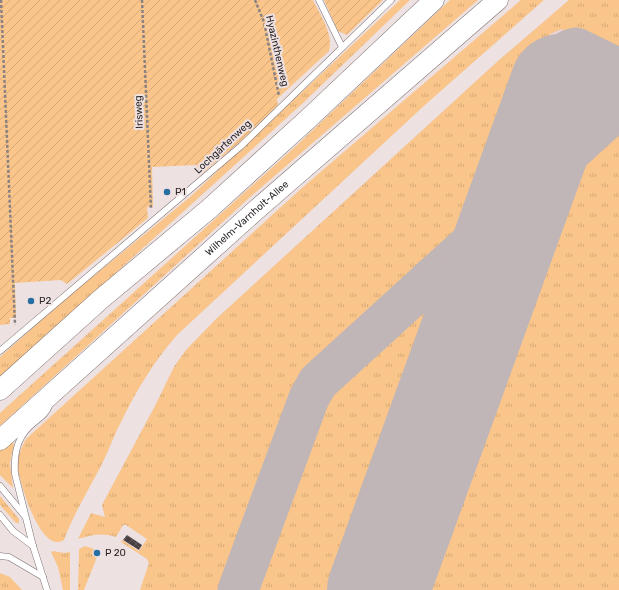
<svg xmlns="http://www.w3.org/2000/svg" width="619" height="590" font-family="Rubik,sans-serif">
<defs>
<pattern id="grass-tufts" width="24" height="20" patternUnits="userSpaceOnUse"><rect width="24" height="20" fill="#f9c58a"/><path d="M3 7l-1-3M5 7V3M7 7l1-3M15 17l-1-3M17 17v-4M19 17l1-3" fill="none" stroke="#d6a977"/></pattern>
<pattern id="garden-furrows" width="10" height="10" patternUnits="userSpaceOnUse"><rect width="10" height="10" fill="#f9c58a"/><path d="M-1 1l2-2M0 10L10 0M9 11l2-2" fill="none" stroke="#d6a977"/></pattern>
<pattern id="building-cross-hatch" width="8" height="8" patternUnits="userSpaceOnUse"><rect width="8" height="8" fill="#473e41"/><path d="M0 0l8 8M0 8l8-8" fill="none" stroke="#5f585a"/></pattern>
</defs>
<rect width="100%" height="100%" fill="#eee1e2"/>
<path fill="#e7d1d2" d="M569 0H619V590H152L171 535 105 517 102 505 155 406 174 367 186 350 215 320 498 61Z"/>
<g fill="url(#grass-tufts)">
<path d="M400 0H410L303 103 0 378V357L63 301 190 197Z"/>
<path d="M450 0H478L249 198 0 426V413L296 146Z"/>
<path d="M521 0H544L426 104 177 335C154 361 136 391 121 422 114 435 109 450 102 464 89 489 74 513 64 540 41 555 20 484 18 468 17 458 21 448 26 439L303 187Z"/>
<path d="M569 0H619V54L561 29 550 34 492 191 485 206 464 230 305 377 301 384 226 590H140L149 563 147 559 121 542 122 540 139 551 147 539 126 525H123L116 537C102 532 92 535 78 539L91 513 105 517 102 505 155 406 174 367 186 350 215 320 498 61Z"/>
<path d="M619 124V590H408L553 190Z"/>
<path d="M431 300C444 302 445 313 443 323L347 590H251L325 389 418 306Z"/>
<path d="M12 442 14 444 10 463 13 488 0 475V451Z"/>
<path d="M0 496 19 519V523H16L0 505Z"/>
<path d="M85 546 94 549 97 557 84 590H78L79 549Z"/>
<path d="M53 551 64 553 70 552V590H63L58 567 51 552Z"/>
<path d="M0 573 10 577 22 590H0Z"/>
</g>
<g fill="url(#garden-furrows)">
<path d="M0 0H313C320 15 334 34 329 51L277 99 278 105 241 141 199 176 197 165 152 167 153 207H147L148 218 67 284 61 280 15 283 16 318H10V324L0 325Z"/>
<path d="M324 0H383L347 35 338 31Z"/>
</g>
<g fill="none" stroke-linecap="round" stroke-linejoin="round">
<g stroke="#c1b6b7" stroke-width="41">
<path d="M561 85C559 70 557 51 576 48L607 63 619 77"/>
<path d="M433 277C454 269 478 275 479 302 479 310 476 317 475 324"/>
<path d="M238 590 309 398 318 382 609 117 619 103"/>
</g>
<path stroke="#c1b6b7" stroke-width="102" d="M378 590 561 85"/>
</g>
<path fill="url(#building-cross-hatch)" d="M127 535 142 545 139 550 123 540Z"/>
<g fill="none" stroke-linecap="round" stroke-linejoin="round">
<g stroke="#7a6f6f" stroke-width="7">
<g id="lane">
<path d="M319 0 342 47"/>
<path d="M0 351 241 146 391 0"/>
<path d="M0 486 24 515"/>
<path d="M0 515 13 531 33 546"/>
<path d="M0 556 9 557 43 577"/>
<path d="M47 590 33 546 15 474C14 456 16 440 29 427 38 418 45 417 50 404"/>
</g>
</g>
<g stroke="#7a6f6f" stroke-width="21">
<g id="primary">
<path d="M0 390 101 299 209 209 309 118 434 0"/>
<path id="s1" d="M0 440 256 210 498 0"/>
</g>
</g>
<g stroke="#898182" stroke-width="2.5" stroke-dasharray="3 2" stroke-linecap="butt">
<path d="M1 0 15 325"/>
<path d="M142 0 151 209"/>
<path d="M255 0 264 22 279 96"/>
</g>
<use href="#lane" stroke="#fff" stroke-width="6"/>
<use href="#primary" stroke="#fff" stroke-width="20"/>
</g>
<g fill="#276ea2" stroke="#eee1e2" stroke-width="1.5">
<circle cx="167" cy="192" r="4"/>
<circle cx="31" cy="301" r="4"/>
<circle cx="97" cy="553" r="4"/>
</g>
<g text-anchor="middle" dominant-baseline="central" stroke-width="4" stroke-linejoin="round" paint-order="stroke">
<g font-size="10" fill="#2a2526" stroke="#eee1e2">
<text transform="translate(277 51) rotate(77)">Hyazinthenweg</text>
<text transform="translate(139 112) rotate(-93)">Irisweg</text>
<text transform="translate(223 147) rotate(-43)">Lochgärtenweg</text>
<text stroke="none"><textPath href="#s1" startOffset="332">Wilhelm-Varnholt-Allee</textPath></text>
</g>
<g font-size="10" fill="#2a2526" stroke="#eee1e2" text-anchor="start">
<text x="175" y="192">P1</text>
<text x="39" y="301">P2</text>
<text x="105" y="553">P 20</text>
</g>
</g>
</svg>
